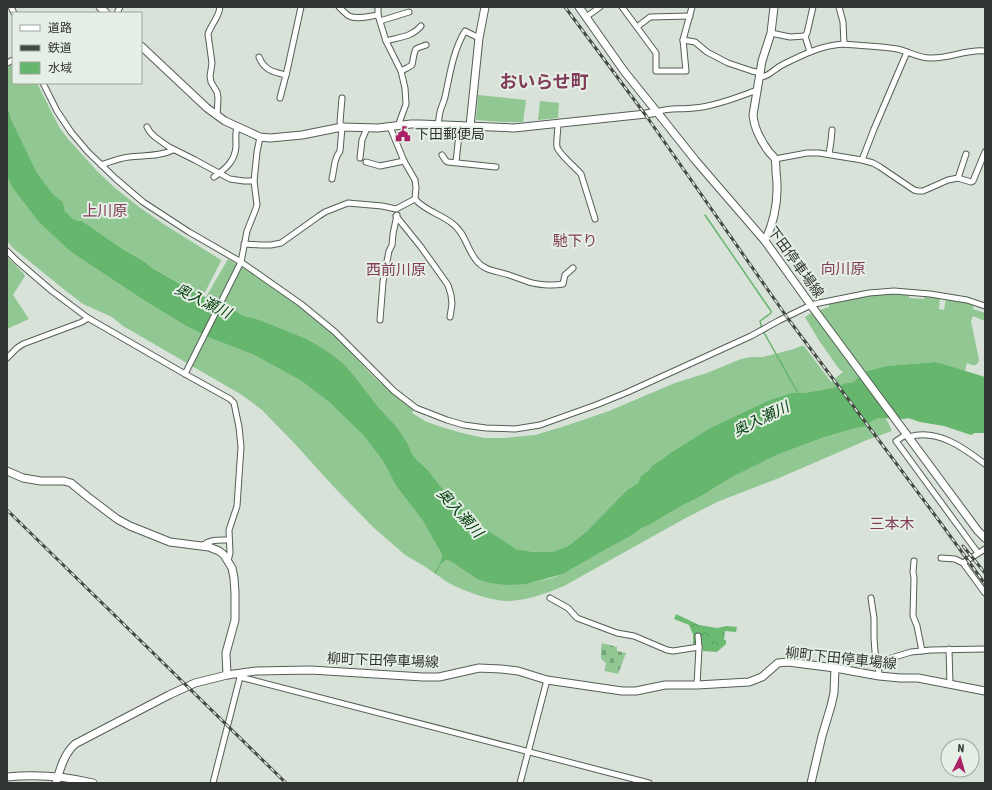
<svg xmlns="http://www.w3.org/2000/svg" width="992" height="790" font-family="'Roboto Condensed','Noto Sans JP',sans-serif">
<defs>
<pattern id="forest-crowns" width="20" height="18" patternUnits="userSpaceOnUse"><rect width="20" height="18" fill="#6bba72"/><path d="M2 6a3 3 0 1 1 6 0M12 15a3 3 0 1 1 6 0" fill="none" stroke="#59985e"/></pattern>
<pattern id="cemetery-stones" width="16" height="16" patternUnits="userSpaceOnUse"><rect width="16" height="16" fill="#90c792"/><path d="M2 7V4a2 2 0 0 1 4 0v3zM10 15v-3a2 2 0 0 1 4 0v3z" fill="#76a278"/></pattern>
</defs>
<rect width="100%" height="100%" fill="#d8e2d8"/>
<g fill="#90c792">
<path d="M13 65V83H37L59 127 69 140 97 171 115 188 139 207 162 223 221 260V261L203 296 152 268 145 262 121 248 82 221H78L73 219 65 211 63 202 53 194 37 173 11 119 9 113 7 108V67Z"/>
<path d="M478 95 526 100 523 122H503L476 120Z"/>
<path d="M540 101 559 103 558 118 538 120Z"/>
<path d="M7 177 12 187 71 252 145 301 186 326 210 338 252 354 300 380 329 402 364 436 383 461 396 486 410 504 423 521 442 555 440 563 434 573 424 566 405 555 373 527 333 486 295 444 262 410 242 395 123 326 112 317 83 304 66 291 13 248 7 241Z"/>
<path d="M7 257 23 273 25 276 13 295 29 319 7 329Z"/>
<path d="M228 259C263 279 296 301 326 328 341 341 355 357 369 372 383 386 398 398 414 409L412 413 425 421 438 426 462 433 484 438H504L535 435 565 426 609 411 675 383 707 373 741 359 751 357H763L794 349 801 346H804L831 382 843 372 839 369 818 339 805 317 811 313 829 307V303L869 295 889 293 909 294V298L924 299 925 295 940 297 939 309 944 310 946 298 974 304 973 309 985 313V321L973 316 971 321 979 360 978 363C975 367 971 365 967 363L965 371 940 363 935 362 886 366 867 371 856 379 854 382 846 383 832 388 804 393H791L767 401 710 428 670 453 661 460 653 465 648 471 642 476 638 483 627 490 586 532 568 546 552 552H534L516 549 499 539 482 527 452 500 437 482 428 470 417 460 412 454 407 442 396 426 379 408 356 378 343 363 327 351 307 339 270 324 254 318 244 316 224 304 206 297Z"/>
<path d="M880 418H885L888 422 892 431 867 440 779 478 717 502 682 520 564 586C547 593 528 600 510 601 494 602 463 591 449 583 444 580 440 577 436 574L441 564 446 560 450 561 477 579 527 584 552 578 563 574 603 551 629 537 642 528 651 524 676 509 703 495 732 477 779 454 825 437 856 428 864 427 874 420Z"/>
</g>
<path fill="url(#forest-crowns)" d="M676 614 699 625 717 628 727 626 737 627 736 632 725 631 724 640H726V644L717 652 703 651 702 643 693 644V634L689 625 674 619Z"/>
<path fill="url(#cemetery-stones)" d="M602 643 617 647V651L626 653 618 674 605 671 606 663 601 659V649Z"/>
<path fill="#67b66d" d="M7 108 9 112 11 119 37 173 53 194 63 202 65 211 73 219 78 221H82L121 248 145 262 152 268 200 295 224 304 244 316 254 318 270 324 307 339 327 351 343 363 356 378 379 408 396 426 407 442 412 454 417 460 428 470 437 482 452 500 482 527 516 549 534 552H552L568 546 586 532 627 490 638 483 641 476 648 471 653 465 661 460 670 453 710 428 767 401 791 393H804L832 388 846 383 854 382 856 379 867 371 886 366 935 362 940 363 985 377V433H975L971 435 944 426 920 422 908 418 904 419 880 418 874 420 864 427 856 428 825 437 779 454 732 477 703 495 676 509 651 524 642 528 629 537 603 551 563 574 527 584 507 585 490 583 477 579 450 561 446 560 441 564 436 574 434 573 440 563 442 555 423 521 410 504 396 486 383 461 364 436 329 402 300 380 252 354 210 338 186 326 145 301 71 252 39 222 12 187 7 177Z"/>
<g fill="none" stroke-linecap="round" stroke-linejoin="round">
<path stroke="#67b66d" stroke-width="1.5" d="M705 215 771 311V313L760 321 762 329 798 393"/>
<g stroke="#555e55" stroke-width="7">
<g id="street">
<path d="M11 7 14 13"/>
<path d="M339 7C342 10 346 14 349 16 357 20 370 16 378 15"/>
<path d="M378 7V15L386 41 401 71 405 88 406 104 398 126"/>
<path d="M622 7 656 53V71H686L683 40 692 7"/>
<path d="M839 7 843 22 844 44"/>
<path d="M117 13 120 7"/>
<path d="M586 17 600 7"/>
<path d="M380 21 409 12"/>
<path d="M637 27 650 17 690 16"/>
<path d="M771 33 790 37 805 36"/>
<path d="M683 40 695 42 707 52 728 63 752 71 761 73"/>
<path d="M386 41C400 37 412 37 421 26"/>
<path d="M810 52 805 36 807 33 813 7"/>
<path d="M259 57C264 70 273 72 286 75"/>
<path d="M7 63 13 60"/>
<path d="M401 71 407 68 412 65C413 61 414 51 416 49 419 47 424 46 426 45"/>
<path d="M760 77C769 77 774 69 782 65 802 55 822 45 844 44 862 46 880 46 897 49 908 51 918 58 930 58 949 59 966 49 985 51"/>
<path d="M43 83 57 111 71 132 88 152 116 179 143 202 189 232 241 262 301 304 335 332 394 391 416 408 447 420 464 425 486 428 515 429 540 425 596 405 628 392 751 336 778 321 811 305 819 303 869 293 894 291 930 294 967 300 985 306"/>
<path d="M280 98 287 71 301 7"/>
<path d="M657 112C669 107 681 110 694 108 713 107 739 97 757 90"/>
<path d="M217 116 218 98 217 92 211 82 210 76 212 63 208 34C211 25 219 17 220 7"/>
<path d="M438 124C439 120 439 116 440 112 441 107 444 102 445 97 450 74 453 51 465 31L479 38"/>
<path d="M558 124C558 130 556 142 557 147 559 154 575 167 581 174L595 219"/>
<path d="M147 127 150 132 155 137 169 147 195 160 230 179 244 181H254"/>
<path d="M390 127 404 161 415 180 416 188 415 199C425 211 441 214 453 224 465 233 467 249 476 260 484 271 497 271 509 275 515 277 520 279 526 281 536 285 553 286 563 284L565 275 573 268"/>
<path d="M829 154 831 141 832 130"/>
<path d="M442 155 446 161 448 162 496 167"/>
<path d="M360 158 362 140 367 128"/>
<path d="M775 159 807 153H819L862 160 873 163 880 167 914 190 918 191H923L948 180 958 178 966 154"/>
<path d="M862 160 874 129 907 52"/>
<path d="M366 162 380 166 404 161"/>
<path d="M456 162 460 125"/>
<path d="M101 165C110 162 119 158 129 157 143 155 159 157 173 150"/>
<path d="M214 177C225 169 235 162 236 146 236 140 235 134 237 127"/>
<path d="M958 178 971 182 973 181 985 152"/>
<path d="M332 179 335 162 337 156 340 151 342 127 340 122 342 98"/>
<path d="M396 216 421 247 448 285 451 295 452 304 450 317"/>
<path d="M244 244 261 245H271L281 243 319 216 325 212 348 203 382 206 396 209 415 199"/>
<path d="M7 251 17 261 52 291 88 318 185 374 230 399 234 403 239 427 241 447 237 506 229 530 230 553 228 561"/>
<path d="M380 320 383 282 389 251 392 245 393 234 397 215"/>
<path d="M7 358 17 348 23 344 82 322 88 318"/>
<path d="M185 374 241 262 247 231 255 211 257 205 254 181 257 152 260 137"/>
<path d="M907 434 896 441 978 553"/>
<path d="M909 437C937 428 964 448 985 464"/>
<path d="M203 545C211 539 219 540 229 540"/>
<path d="M941 558 955 559 963 563 985 593"/>
<path d="M914 561 913 572 914 578 913 616 917 626 922 651"/>
<path d="M963 563 985 549"/>
<path d="M550 598 568 608 577 618 617 633 634 636 667 650 673 651 699 647"/>
<path d="M871 598 874 618V638L875 652 878 662 879 676"/>
<path d="M949 649 950 684"/>
<path d="M878 662 911 652 931 650 985 649"/>
<path d="M238 674 240 677 649 783"/>
<path d="M697 685 699 648 698 636"/>
<path d="M213 783 240 677"/>
<path d="M520 783 547 680"/>
</g>
</g>
<g stroke="#555e55" stroke-width="9">
<g id="secondary">
<path d="M100 7 106 13"/>
<path d="M579 7 624 71 657 112 696 161 765 241 813 308 978 531 985 538"/>
<path d="M141 46 207 108 225 121 260 137 270 138 302 135 342 127 378 128 411 124H420L514 128 646 114 657 112"/>
<path d="M470 126 479 38 485 7"/>
<path d="M765 241C775 220 779 195 776 172 776 168 776 163 775 159 774 157 771 154 769 152 761 141 754 129 753 115L762 61 771 33 774 7"/>
<path d="M7 471 23 478 41 481H64L71 483 88 497 117 519 130 526 170 542 209 547 219 551 224 555 232 568 234 578 235 593V620L226 653 227 675"/>
<path d="M7 777C37 774 64 776 93 783"/>
<path d="M56 783C60 769 64 754 75 744L169 695 195 683 227 675 256 671 311 670 423 677H439L479 668 501 669 518 671 547 680 622 691H636L665 685H697L749 682 762 677 778 663 788 662 835 668 879 676 900 678H918L985 691"/>
<path d="M811 783 822 736 831 706 834 693 835 668"/>
</g>
</g>
<use href="#street" stroke="#fff" stroke-width="5"/>
<use href="#secondary" stroke="#fff" stroke-width="7"/>
<g stroke="#444944" stroke-width="3">
<g id="rail">
<path d="M565 7 647 117 789 320 940 522 985 584"/>
<path d="M7 510 286 783"/>
<path d="M963 546 985 573"/>
</g>
</g>
<use href="#rail" stroke="#e5efe5" stroke-width="1.5" stroke-dasharray="4.5" stroke-linecap="butt"/>
</g>
<defs>
<g id="civic-bare" transform="scale(1.2)"><path d="M-.6-6.5H3V-4.5H.6V-3L4-1V1h2V6H-6V1h2V-1L-.6-3ZM-1.2 2.5V6h2.4V2.5Z" fill="#aa2166" stroke="#e5efe5" stroke-width="2.5" paint-order="stroke"/></g>
</defs>
<g fill-rule="evenodd">
<use href="#civic-bare" x="403" y="134"/>
</g>
<g text-anchor="middle" dominant-baseline="central" stroke-width="4" stroke-linejoin="round" paint-order="stroke">
<g font-size="14" fill="#313531" stroke="#e5efe5" text-anchor="start">
<text x="415" y="134">下田郵便局</text>
</g>
<g font-size="14" fill="#313531" stroke="#e5efe5">
<text transform="translate(796 262) rotate(54)">下田停車場線</text>
<text transform="translate(841 658) rotate(6)">柳町下田停車場線</text>
<text transform="translate(383 660) rotate(2)">柳町下田停車場線</text>
</g>
<g font-size="15" fill="#813d59" stroke="#e5efe5">
<text x="105" y="211">上川原</text>
<text x="575" y="241">馳下り</text>
<text x="843" y="269">向川原</text>
<text x="396" y="270">西前川原</text>
<text x="892" y="524">三本木</text>
</g>
<g font-size="15" font-style="italic" fill="#084213" stroke="#e5efe5">
<text transform="translate(203 301) rotate(26)">奥入瀬川</text>
<text transform="translate(761 419) rotate(-26)">奥入瀬川</text>
<text transform="translate(460 513) rotate(48)">奥入瀬川</text>
</g>
<g font-size="18" font-weight="bold" fill="#813d59" stroke="#e5efe5">
<text x="544" y="81">おいらせ町</text>
</g>
</g>
<rect width="992" height="790" fill="none" stroke="#313531" stroke-width="16"/>
<rect x="12" y="12" width="130" height="72" fill="#e5efe5" stroke="#9da59d"/>
<rect x="20" y="25" width="20" height="6" fill="#ffffff" stroke="#9da59d"/>
<text x="48" y="32" font-size="12" fill="#313531">道路</text>
<rect x="20" y="45" width="20" height="6" fill="#444944" stroke="#9da59d"/>
<text x="48" y="52" font-size="12" fill="#313531">鉄道</text>
<rect x="20" y="62" width="20" height="12" fill="#67b66d" stroke="#9da59d"/>
<text x="48" y="72" font-size="12" fill="#313531">水域</text>
<g transform="translate(960 758) rotate(5)"><circle r="19" fill="#e5efe5" stroke="#9da59d"/>
<path d="M0-3L7 15L0 10L-7 15Z" fill="#aa2166"/>
<text y="-6" font-size="11" font-weight="bold" text-anchor="middle" fill="#313531">N</text>
</g>
</svg>
